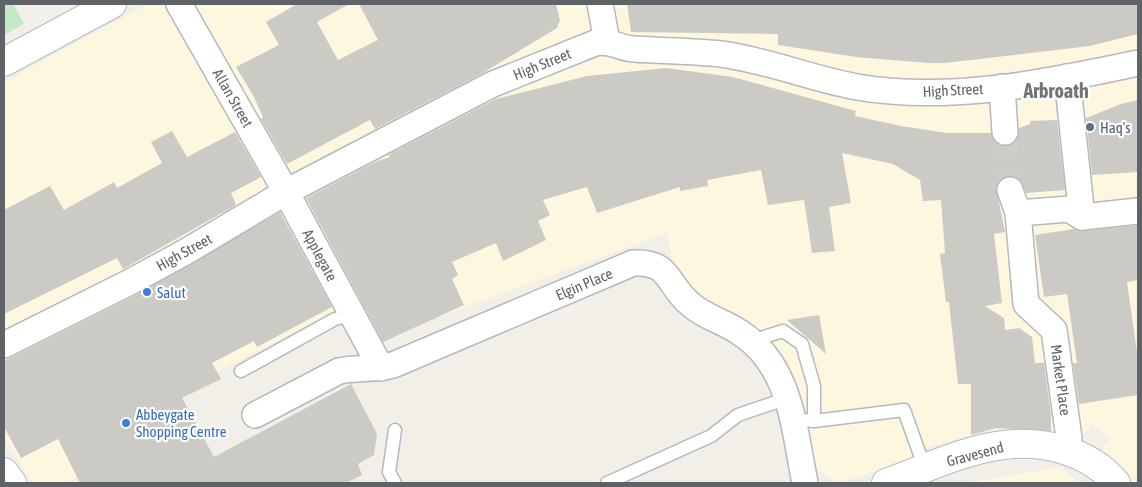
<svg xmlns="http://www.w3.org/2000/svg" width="1142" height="487" font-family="'Asap Condensed',sans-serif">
<rect width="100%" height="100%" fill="#f1efe8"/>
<g fill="#fef7e0">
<path d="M148 4H169L337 310 188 387 79 477 65 483H33L4 437V82Z"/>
<path d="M190 4H1138V483H1128L1122 469 1100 451 1111 438 1092 424 1077 443 1051 434 996 428 931 446 897 464 840 483 820 472 808 449 778 353 753 326 691 293 673 264 667 233 377 339Z"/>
<path d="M1062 467 1077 483H966L1025 473Z"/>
</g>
<path fill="#c5e8c5" d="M4 4H13L24 24 4 35Z"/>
<g fill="#cccac5">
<path d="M297 4H349L317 22 338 60 378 40 359 4H556L560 20 557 28 481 74 375 129 370 120 287 164 261 119 263 117 253 95 236 67 279 45 266 22Z"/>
<path d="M627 4H1138V34L1090 46 945 63H928L856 57 778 45V34L631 32Z"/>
<path d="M666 68 733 77 856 111 855 116 901 126 947 133H991L993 140 1005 146 1013 144 1018 138 1019 128 1030 124V121L1057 120 1065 190 1026 193 1020 179 1012 176 1005 177 996 187 1005 232 994 234 1002 303 985 306 1004 318 1005 330 1019 328 1032 337 1035 363H1044L1051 415V431L996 428 971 435V384H958L949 302H946L940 254 945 253 941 200 923 201 920 180 893 164 842 153 851 203 829 207 835 251 812 253 804 200 768 205 761 170 707 180 708 186 680 191V187L597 213 587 187 543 200 550 215 538 221 546 240 503 261 496 243 452 262 458 275 452 279 464 305 383 342 306 198 375 162 390 157 388 155 496 99 587 76Z"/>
<path d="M1138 100V172L1092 175 1086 118 1121 104Z"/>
<path d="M172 131 187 157 235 132 261 177 231 193 236 205 123 269 117 258 4 314V210L50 186 64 210 114 182 117 188 162 163 151 142Z"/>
<path d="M280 212 332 307 257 347 254 341 212 363 221 379 182 398 214 457 351 384 377 434 374 455 358 464 362 475 346 483H80L58 439 21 458 4 427V361L136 295Z"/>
<path d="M1138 225V280L1127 282 1138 359V395L1079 404 1073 363H1077L1067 294 1044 297 1035 235 1074 229 1084 231Z"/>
<path d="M819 315 826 354 787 320Z"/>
</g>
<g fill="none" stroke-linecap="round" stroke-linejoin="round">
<path stroke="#ccccc8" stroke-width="25" stroke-dasharray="25 12" stroke-linecap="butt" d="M1005 132 1010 190"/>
<g stroke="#b5b8bc" stroke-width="15">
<g id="lane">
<path d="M751 341 783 331 802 344 814 386V421"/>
<path d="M241 371 335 319 343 317 353 318"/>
<path d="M792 419 814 421 904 410 925 469"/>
<path d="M395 430 389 472 395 483"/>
<path d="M607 483 711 436 738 415 788 398"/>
</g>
</g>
<g stroke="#b5b8bc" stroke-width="28">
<g id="street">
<path d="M179 4 286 192 381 368"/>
<path d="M600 4 607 41"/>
<path d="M1067 77 1082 217"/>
<path d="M1002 87 1005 132"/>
<path d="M1010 190 1018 213 1026 304 1054 330 1069 438"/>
<path d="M1018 213 1069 209 1082 217"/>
<path d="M1082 217 1138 211"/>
<path d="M4 345 130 282 187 251 286 192 493 84 595 43C612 40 618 48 634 49 663 51 693 51 721 54 767 60 812 79 857 87 950 103 1048 82 1138 63"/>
<path d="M255 415 339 371C357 367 375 370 393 365L633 263C671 261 666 284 690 304 704 317 723 321 739 332 791 364 794 429 805 483"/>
</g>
</g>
<g stroke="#b6babf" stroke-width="30">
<g id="secondary">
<path d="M4 62 112 4"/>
<path d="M4 472 12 483"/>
<path d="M886 483C922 470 966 449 1004 445 1044 440 1089 451 1116 483"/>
</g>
</g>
<use href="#lane" stroke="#fff" stroke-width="12"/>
<use href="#street" stroke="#fff" stroke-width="25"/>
<use href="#secondary" stroke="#fff" stroke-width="28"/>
</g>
<circle fill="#5c6f8a" stroke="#fff" stroke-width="2" cx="1090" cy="127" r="5"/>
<g fill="#3f7fe0" stroke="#fff" stroke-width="2">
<circle cx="147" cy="292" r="5"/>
<circle cx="126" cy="423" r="5"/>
</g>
<g text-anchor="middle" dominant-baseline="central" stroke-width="4.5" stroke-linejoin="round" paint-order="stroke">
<g font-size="15" fill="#5f6368" stroke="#fff">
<text transform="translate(542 64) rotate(-22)">High Street</text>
<text transform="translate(953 90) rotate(-3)">High Street</text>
<text transform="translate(233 98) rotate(60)">Allan Street</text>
<text transform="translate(184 252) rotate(-29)">High Street</text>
<text transform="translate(320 255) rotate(62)">Applegate</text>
<text transform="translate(584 284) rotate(-23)">Elgin Place</text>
<text transform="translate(1061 380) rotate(82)">Market Place</text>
<text transform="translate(975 454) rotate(-15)">Gravesend</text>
</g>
<g font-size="15" fill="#4e5e75" stroke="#fff" text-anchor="start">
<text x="1100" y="127">Haq's</text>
</g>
<g font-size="15" fill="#366cbe" stroke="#fff" text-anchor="start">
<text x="157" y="292">Salut</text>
<text x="136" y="414">Abbeygate<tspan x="136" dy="17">Shopping Centre</tspan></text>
</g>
<g font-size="20" font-weight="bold" fill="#70757a" stroke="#fff">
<text x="1056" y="90">Arbroath</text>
</g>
</g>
<rect width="1142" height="487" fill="none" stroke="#5f6368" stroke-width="10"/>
</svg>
